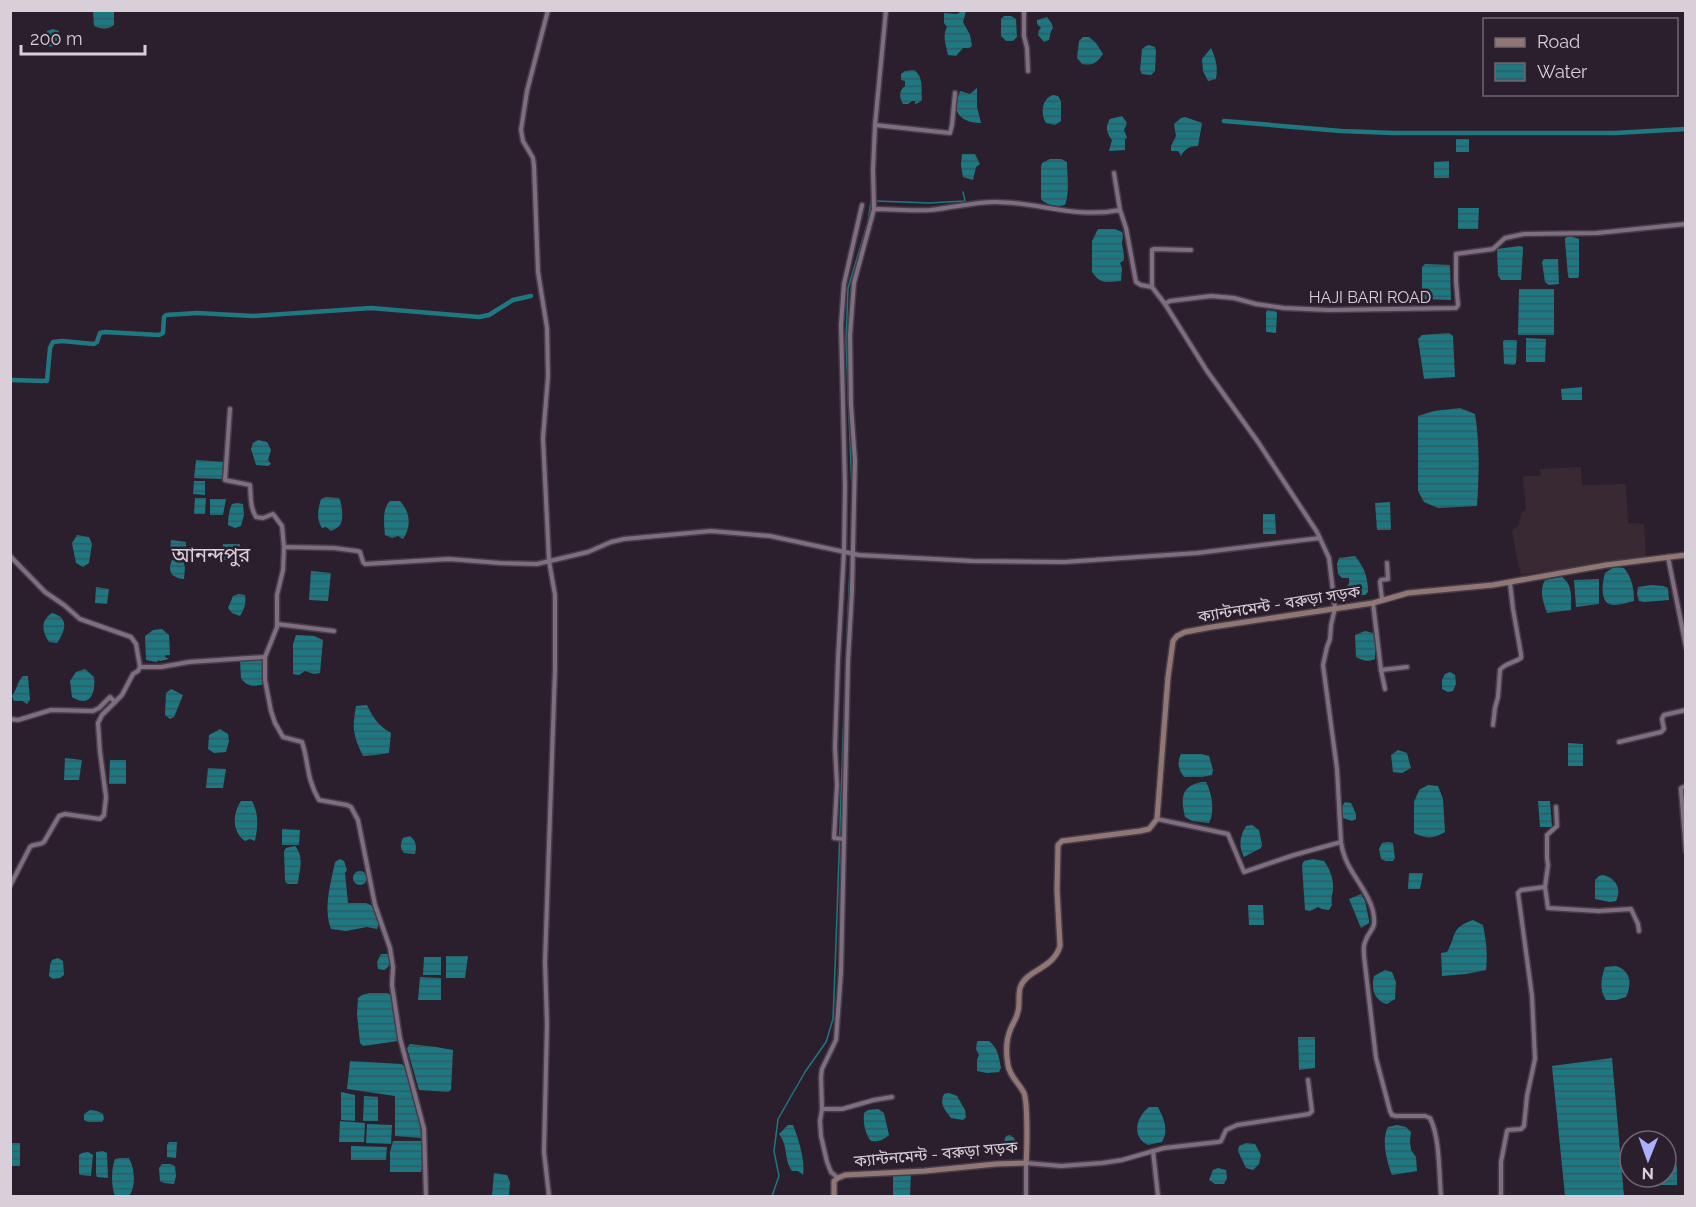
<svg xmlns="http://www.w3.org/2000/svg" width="1696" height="1207" font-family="Raleway,'Noto Sans Bengali',sans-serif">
<defs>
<pattern id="water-rules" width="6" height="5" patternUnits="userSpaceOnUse" patternTransform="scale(1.5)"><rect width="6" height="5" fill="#1f7781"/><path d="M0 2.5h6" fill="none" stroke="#2e5d64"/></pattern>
</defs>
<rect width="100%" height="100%" fill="#2c1f2d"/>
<path fill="#382933" d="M1581 467 1582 485 1626 484 1628 523 1644 524 1646 557 1578 570 1521 574 1517 559 1512 531 1519 525 1521 513 1526 509 1523 476H1541L1540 469Z"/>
<g fill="url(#water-rules)">
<path d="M93 11H114V25C108 30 100 29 94 26Z"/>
<path d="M962 11H966L963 22 970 35 972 46 969 48H963L956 56 948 55C946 45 942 36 947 27L944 23V13L957 14Z"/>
<path d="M1004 16H1011L1016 19 1017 37 1013 41H1006L1001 36V19Z"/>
<path d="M1047 17 1052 24 1053 28 1051 31 1049 40 1044 42 1038 35 1039 30 1041 28 1037 24V20Z"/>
<path d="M53 29 59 31V45L56 47 47 46V31Z"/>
<path d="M1083 37H1089L1096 43 1103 54C1097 63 1092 66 1082 64L1077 58 1079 41Z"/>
<path d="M1149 45 1155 47 1156 51 1155 71 1151 75 1142 74 1140 70 1142 49 1146 46Z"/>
<path d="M1211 48C1216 59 1218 67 1216 79L1208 81 1203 71 1202 59Z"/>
<path d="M914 70C924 77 921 89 922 100L918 103 915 104V101H912L908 104H903C899 97 899 90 905 86V81L901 80V74L905 71Z"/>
<path d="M977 88V107L981 123C970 123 956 119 956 105 956 101 959 95 960 91L970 94Z"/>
<path d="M1053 95 1058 96 1061 101V121L1055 125 1046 123C1040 114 1042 98 1053 95Z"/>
<path d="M1122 116 1127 123 1124 130 1127 138 1125 139V150L1109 151 1112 140C1106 132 1105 127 1110 119Z"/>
<path d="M1185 117 1202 123 1198 146C1189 146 1185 149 1181 156L1178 151H1171V146L1176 136 1174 124 1181 118Z"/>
<rect x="1456" y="139" width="13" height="13"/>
<path d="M962 154H975L980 164 976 167 973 180 963 177 961 165Z"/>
<path d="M1050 159H1061L1067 162C1067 175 1070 192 1065 205 1057 207 1047 206 1041 199V167L1042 163Z"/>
<path d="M1449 161V178H1434V162Z"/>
<path d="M1458 208H1479L1478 229H1458Z"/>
<path d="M1098 229H1115L1122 232C1124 237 1122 239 1122 244 1123 249 1124 254 1124 260L1120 263 1122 268 1121 281C1106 282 1101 285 1092 272V241Z"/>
<path d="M1570 236 1579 239V276L1578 278H1569L1568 276 1565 241V238Z"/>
<path d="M1520 246 1523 247V250L1521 280H1501L1498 275 1497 249Z"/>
<path d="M1544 259H1558L1559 284 1549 285 1545 282 1542 262Z"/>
<path d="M1425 264 1450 265 1451 300 1422 299V267Z"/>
<path d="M1519 289H1554V335H1518Z"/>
<path d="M1267 310 1275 311 1277 313 1276 333 1266 332V312Z"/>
<path d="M1449 333 1453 336 1455 377 1424 379 1418 339 1422 335Z"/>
<path d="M1526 338 1546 339 1545 362H1526Z"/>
<path d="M1505 340H1515L1517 341 1516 363 1514 365 1504 364 1503 341Z"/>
<path d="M1582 387V400H1562L1561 389Z"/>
<path d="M1460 408 1475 414C1480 445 1479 475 1477 506L1438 508 1424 502 1418 491V416L1434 411Z"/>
<path d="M258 440 267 442 271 450 268 460 271 464 268 466 256 465 251 449 253 443Z"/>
<path d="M196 460 225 462 224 479 194 478Z"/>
<path d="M194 481H205V495L193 494Z"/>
<path d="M326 497 339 498C342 503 344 520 340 525 339 527 333 530 331 531L326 527 322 528C316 519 318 509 321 499Z"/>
<path d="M195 498H206L205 514H194Z"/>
<path d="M210 499H226L223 515H210Z"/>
<path d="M390 501H400C410 512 412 526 403 539L398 536 392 538 385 535C384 524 382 508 390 501Z"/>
<path d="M1390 502 1391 530H1377L1375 503Z"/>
<path d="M237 503 243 504 244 515 241 526 235 528 228 525C228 517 229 511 232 504Z"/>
<path d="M1263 514H1275L1276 534H1263Z"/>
<path d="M77 535 89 537 92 544 89 563 83 567 76 563 72 543Z"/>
<path d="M171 540 186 542V551H170Z"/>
<path d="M223 544H240L239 560H222Z"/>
<path d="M1355 556C1364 567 1368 577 1368 592L1365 595H1358L1352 592 1348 594 1345 588 1349 584V578H1342L1338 574 1337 564 1339 558Z"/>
<path d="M178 559 183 560 185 567 184 579C172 578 167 572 172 560Z"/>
<path d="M1614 567 1624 568C1632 578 1634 588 1634 601 1628 602 1621 605 1615 605 1599 606 1602 583 1605 573Z"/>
<path d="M311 571 331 573 328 601 309 600Z"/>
<path d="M1562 577C1573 585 1571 597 1571 610L1547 613C1543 602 1539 590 1545 580Z"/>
<path d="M1599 579V604L1576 607 1574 580Z"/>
<path d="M1651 585 1663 586 1668 588 1669 600 1644 602 1639 601 1637 594 1638 587Z"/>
<path d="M96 587 109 589 107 604 95 603Z"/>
<path d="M239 594 245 595C246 603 245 608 240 616L232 613 228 608 233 596Z"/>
<path d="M52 613C70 618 65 631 57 643L49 642C42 631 40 621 52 613Z"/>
<path d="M162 629 169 635 170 655H166L165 657 169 659 160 661 158 660 157 662 146 660 145 636 153 630Z"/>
<path d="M1365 631 1373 633 1375 636V659C1368 662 1363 661 1356 657L1355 635Z"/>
<path d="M296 635 314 636 323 640 320 673 314 674 305 671 299 675 293 674V644Z"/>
<path d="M258 659 262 660 264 684C254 687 247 687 241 678L240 660Z"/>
<path d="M85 669 94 677C96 692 90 709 72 697L70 681 76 672Z"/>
<path d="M1450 672 1455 675 1456 684 1453 691 1448 692 1442 689V680L1445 674Z"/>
<path d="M23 676H28L30 700 27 704 22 701H14L12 696C17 689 17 682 23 676Z"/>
<path d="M171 689 183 695 174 717 170 719 165 715 166 693Z"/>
<path d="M367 705C373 718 379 726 391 733L389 753 376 755 363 756C353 734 352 730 356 706Z"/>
<path d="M220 729 228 734 229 741 226 752 214 753 208 749 209 735Z"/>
<path d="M1568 743 1583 744V766H1568Z"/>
<path d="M1398 750 1407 753 1411 768 1402 773 1393 772 1391 755Z"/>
<path d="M1181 754H1201L1209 756 1213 770 1212 775 1202 777H1184C1178 769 1177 763 1181 754Z"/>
<path d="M65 758 82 760 79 780H64Z"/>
<path d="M110 760H126V784H109Z"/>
<path d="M208 768 226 769 223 788H206Z"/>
<path d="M1201 782H1206C1212 793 1215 812 1209 823L1192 821 1185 817C1181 799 1180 787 1201 782Z"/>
<path d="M1428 785 1438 786 1443 799 1445 832C1434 839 1426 839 1414 833V802L1419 790Z"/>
<path d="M241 801H252C259 814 258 826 255 841L250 839 245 841C231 831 233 813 241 801Z"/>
<path d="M1538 801H1550L1552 827H1540Z"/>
<path d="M1345 802 1351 803 1356 814V819L1352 821 1343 818 1341 808Z"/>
<path d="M1252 825 1259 830 1262 845 1261 848 1244 857C1238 846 1240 836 1246 826Z"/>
<path d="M282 829 300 830 299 845H282Z"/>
<path d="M410 836C416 841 417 846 415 854L404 853C400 848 400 844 403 838Z"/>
<path d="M1388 842 1393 843 1395 858 1393 861H1386L1381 859 1379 849 1382 843Z"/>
<path d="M295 846C304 856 300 870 298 882L297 884H289L286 883 285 880 284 851 286 848Z"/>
<path d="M340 859 344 861 347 870 345 873 348 903H366L375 907C377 914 381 922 377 929L367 927 346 931 331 929C323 907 331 883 335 862Z"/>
<path d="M1313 859 1324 861C1330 869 1334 880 1333 890 1332 896 1331 899 1332 905L1329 910 1322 909 1318 907 1310 911 1305 910 1302 865 1304 861Z"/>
<circle cx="360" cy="878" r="7"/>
<path d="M1409 873H1423L1420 889H1408Z"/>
<path d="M1603 875C1616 878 1622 889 1616 901L1610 902 1595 899V880L1599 876Z"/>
<path d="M1361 894 1365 901 1369 920V923L1361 928 1349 899Z"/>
<path d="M1248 905H1263L1264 925H1249Z"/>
<path d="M1473 920 1483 925C1486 941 1488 954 1486 970L1466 974 1442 976 1441 953 1447 952C1457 935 1450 928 1473 920Z"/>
<path d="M381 954H388C390 962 391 966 384 970L378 969 377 962Z"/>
<path d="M446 956H468L465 978H446Z"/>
<path d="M424 957H441V975H423Z"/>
<path d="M58 958 63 961 64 975 60 978 53 979 49 976 50 965 52 960Z"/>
<path d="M1616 966C1631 971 1632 984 1626 997L1616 1000H1606C1599 990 1601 978 1605 967Z"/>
<path d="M1385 970 1392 972 1396 982 1395 999 1387 1004C1374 1001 1371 988 1374 976Z"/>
<path d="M420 977 441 978V1000H418Z"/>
<path d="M369 993H388L393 997 398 1041 363 1046 360 1043 357 1014 358 998 362 995Z"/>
<path d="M1298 1037H1315V1068L1299 1070Z"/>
<path d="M978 1041H989C998 1048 999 1057 1001 1068L999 1072 987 1073 977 1071V1060L979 1055 976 1049 977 1042Z"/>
<path d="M410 1044 436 1047 453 1050 451 1090 448 1092 419 1090 407 1048Z"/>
<path d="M1612 1058 1624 1196H1565L1552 1066Z"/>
<path d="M350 1061 401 1064 407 1067 414 1093 422 1138 395 1136V1096L347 1089Z"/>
<path d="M341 1092 355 1095V1121L341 1120Z"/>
<path d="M949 1093 957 1096 965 1110 966 1117 963 1120 951 1118C945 1110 939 1104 944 1094Z"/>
<path d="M364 1096 378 1097V1121H363Z"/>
<path d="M1149 1107H1158C1164 1119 1169 1130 1162 1142L1148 1145C1131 1137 1136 1117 1149 1107Z"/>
<path d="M878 1109 884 1113 889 1135C883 1140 879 1142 871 1141 865 1134 863 1123 864 1113L868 1110Z"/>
<path d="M90 1110 97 1111 103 1114 104 1119 102 1122H88L84 1120V1114Z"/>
<path d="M340 1121 365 1123 364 1142H339Z"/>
<path d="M367 1124 392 1125 391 1144 366 1143Z"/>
<path d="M788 1125H793C798 1137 806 1163 803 1175L798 1171H792C783 1158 789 1147 779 1134Z"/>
<path d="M1397 1125 1406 1127 1411 1132 1410 1142 1411 1150 1416 1157 1417 1171 1392 1175C1387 1162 1381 1140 1388 1127Z"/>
<path d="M1010 1135C1015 1138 1016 1141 1018 1147L1016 1148 1006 1149C1003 1144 1004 1141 1006 1136Z"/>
<path d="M393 1141H423V1164L421 1172H390V1152Z"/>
<path d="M169 1142H177L176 1158 167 1157V1145Z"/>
<rect x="11" y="1143" width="9" height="23"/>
<path d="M1246 1143 1255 1144 1261 1155 1259 1164 1253 1170 1246 1168 1238 1151 1239 1146Z"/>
<path d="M351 1146 387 1147 386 1160H351Z"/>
<path d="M103 1151 107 1153 108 1178 97 1177 96 1174V1152Z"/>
<path d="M88 1152 93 1155 91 1176 81 1175 79 1174V1155L82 1153Z"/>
<path d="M120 1158H129C135 1169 136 1187 129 1196H115C111 1185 111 1170 115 1159Z"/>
<path d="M162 1164H170L175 1166 176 1176 174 1184 164 1183 160 1181 159 1168Z"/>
<path d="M1666 1164H1676L1677 1166V1185H1660L1659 1177H1666Z"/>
<path d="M1218 1168 1226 1170 1227 1178 1224 1184H1215L1209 1180 1213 1170Z"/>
<path d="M494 1173 507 1175 510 1182 509 1196H492Z"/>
<path d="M911 1173 910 1196H893V1174Z"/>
</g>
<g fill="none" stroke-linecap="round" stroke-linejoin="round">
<g stroke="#1f7781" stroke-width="1.5">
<path d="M876 201 929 203 965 201 963 192"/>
<path d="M852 489 846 341 848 288 868 222 871 201"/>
<path d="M772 1196 779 1176 774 1151 778 1119 805 1072 826 1042 833 1019C840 856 843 693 852 530"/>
</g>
<g stroke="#1f7781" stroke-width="4.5">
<path d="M1224 121 1341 131 1393 133H1615L1686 129"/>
<path d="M10 380 47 381 50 348 53 342 62 341 94 344 97 342 100 333 105 332 159 335 163 333 164 317 166 315 197 313 253 316 371 308 479 317 489 315 513 300 531 296"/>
</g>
<g stroke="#473c48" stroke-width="7">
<g id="street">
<path d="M548 10 527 91 521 130 523 141 533 158 534 166 538 272 547 328 548 376 543 438 549 561 555 595V669L545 962 547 1024 544 1152 549 1196"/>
<path d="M1024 10V36L1027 48 1028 71"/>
<path d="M875 125 950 133 952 125 955 93"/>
<path d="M1114 173 1120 210"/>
<path d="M874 209 873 169 875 125 886 10"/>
<path d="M1152 287V250L1154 249 1191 250"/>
<path d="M230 409 225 480 250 485C251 497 250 507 256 517L263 518 273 514 282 526 284 547"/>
<path d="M10 556 45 592 64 605 80 619 131 637 136 644 140 667H161L189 662 265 657"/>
<path d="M1668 557 1686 647"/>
<path d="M1382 599 1380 582 1381 580 1388 579 1387 563"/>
<path d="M1373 603 1381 670 1385 689"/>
<path d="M277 624 334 631"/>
<path d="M1381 670 1407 667"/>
<path d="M10 719 18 720 51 710 93 711 99 708 110 697 115 702"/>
<path d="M1493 725 1495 708 1498 697 1500 670C1505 663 1514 663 1521 658V654L1513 609 1510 583"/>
<path d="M1619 742 1661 732 1664 729 1662 719 1664 715 1686 710"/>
<path d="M1686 786 1681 788V790L1686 851"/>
<path d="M1556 807 1557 826 1547 835V858L1548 865 1545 887 1548 908 1599 911 1631 909 1638 924 1639 931"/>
<path d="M1157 819 1228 834 1244 872 1294 855 1341 842 1337 769 1323 665 1327 647 1330 639 1331 625 1335 608 1329 558 1317 532 1258 442 1207 371 1165 304 1170 301 1211 296 1234 298 1256 304 1284 308 1329 310 1456 308 1458 305 1456 281V254L1493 249 1505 238 1524 234 1597 233 1686 224"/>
<path d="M844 839 834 838 837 785 835 747 838 659 844 551 845 487 841 325 844 284 862 205"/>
<path d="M1341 842C1345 872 1367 886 1373 911 1377 932 1370 927 1365 942 1363 946 1364 951 1364 956L1376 1058 1390 1111 1392 1115 1396 1116H1425L1430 1118C1440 1137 1439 1175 1441 1196"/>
<path d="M10 886 30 847C34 843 39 846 44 842L59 816 65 814 100 819 104 815 106 797 100 752 98 723 102 715 122 695 133 674 138 671 140 667"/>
<path d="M822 1109H842L874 1100 892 1097"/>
<path d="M1153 1151 1158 1196"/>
<path d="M838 1178 831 1172 827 1162 821 1136 820 1121 822 1109 821 1077 822 1069 836 1040 841 972 848 661 852 591 855 461 851 405 850 335 854 283 874 209C893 209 912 211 930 210 952 208 973 202 995 202 1039 202 1075 219 1120 210L1126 228 1136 282 1141 285 1152 287 1165 304"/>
<path d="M426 1196 424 1129 400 1038 392 985 393 967 390 948 375 905 358 820 351 807 347 805 319 800C306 778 309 763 302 742L283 737 275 723 271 711 265 680V657L277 627V595L283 570 284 547 334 548 357 551 360 552 363 562 365 564 449 559 500 563 537 564 588 552 611 542 624 539 711 531 770 536 859 555 972 561 1064 562 1197 553 1320 538"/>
<path d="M1026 1196V1163L1061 1166 1102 1163 1122 1160 1164 1148 1218 1142 1221 1141 1226 1130 1237 1125 1309 1114 1312 1111 1308 1080"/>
<path d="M1501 1196V1162L1507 1131 1508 1130 1521 1129 1524 1126 1527 1096 1535 1059 1532 996 1518 893 1521 890 1545 887"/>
</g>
</g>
<g stroke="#473c48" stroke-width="8">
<path id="secondary" d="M834 1196V1181L838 1178 845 1175 925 1171 996 1164 1026 1163C1027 1150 1028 1104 1024 1093 1019 1083 1010 1077 1008 1065 1006 1054 1006 1039 1011 1028 1013 1023 1017 1018 1018 1011 1020 1004 1018 996 1020 988 1026 969 1053 970 1060 946L1057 890 1058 845 1062 841 1140 831 1149 829 1157 819 1168 677 1173 641 1177 636 1185 632 1212 627 1373 603 1408 593 1493 585 1606 565 1686 555"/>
</g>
<use href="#street" stroke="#7e6e80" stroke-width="4"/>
<use href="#secondary" stroke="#917774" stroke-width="5"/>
</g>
<g text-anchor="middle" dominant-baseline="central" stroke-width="5" stroke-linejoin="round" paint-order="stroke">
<g font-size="16" fill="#d8cfd9" stroke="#2c1f2d">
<text x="1370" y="297">HAJI BARI ROAD</text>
<text transform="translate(1279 604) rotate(-9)">ক্যান্টনমেন্ট - বরুড়া সড়ক</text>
<text transform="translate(936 1154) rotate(-5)">ক্যান্টনমেন্ট - বরুড়া সড়ক</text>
</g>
<g font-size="20" fill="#d8cfd9" stroke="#2c1f2d">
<text x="211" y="555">আনন্দপুর</text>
</g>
</g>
<rect width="1696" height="1207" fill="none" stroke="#d8cfd9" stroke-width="24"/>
<rect x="1483" y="18" width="195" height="78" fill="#2c1f2d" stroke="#716572" stroke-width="1.5"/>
<rect x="1495" y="38" width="30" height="9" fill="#917774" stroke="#716572" stroke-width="1.5"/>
<text x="1537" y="48" font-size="18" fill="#d8cfd9">Road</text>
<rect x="1495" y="63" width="30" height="18" fill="url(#water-rules)" stroke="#716572" stroke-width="1.5"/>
<text x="1537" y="78" font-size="18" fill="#d8cfd9">Water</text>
<g transform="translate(1648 1159) rotate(181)"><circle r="28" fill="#2c1f2d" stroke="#716572" stroke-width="1.5"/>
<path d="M0-4.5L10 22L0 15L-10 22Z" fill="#a9b0fc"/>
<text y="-9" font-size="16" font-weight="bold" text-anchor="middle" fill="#d8cfd9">N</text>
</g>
<path d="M21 45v9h124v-9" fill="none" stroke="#d8cfd9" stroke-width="3"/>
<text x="30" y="45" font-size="18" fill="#d8cfd9" stroke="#2c1f2d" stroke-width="4.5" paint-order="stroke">200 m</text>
</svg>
